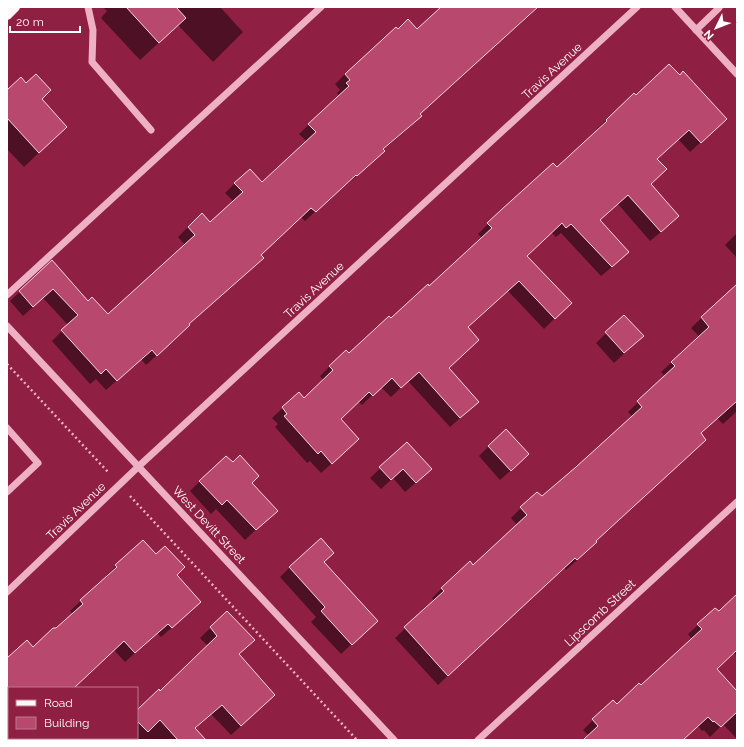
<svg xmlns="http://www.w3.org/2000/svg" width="744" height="747" font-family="Raleway,sans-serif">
<rect width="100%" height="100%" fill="#901f44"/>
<g fill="#0007">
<path d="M103 7H220L243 32 213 62 178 25 140 60 101 18 107 11Z"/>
<path d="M443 7H539L419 115 421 116 411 126 383 150 374 161 346 185 345 184 305 221 301 217 259 255 262 258 252 268 188 325 179 335 146 365 141 359 106 390 96 379 90 384 52 341 68 325 43 298 23 316 10 301 52 262 88 302 108 316 185 245 178 237 188 227 210 224 234 202 225 193 235 183 262 184 307 142 299 134 339 96 337 93 340 90 335 84 345 74 398 30H417Z"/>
<path d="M26 84 41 99 51 141 24 167 7 149V91Z"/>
<path d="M634 95 715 129 690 152 678 139 656 159 650 184 668 226 650 241 618 204 599 221 618 262 601 276 561 233 556 237 551 232 526 256 570 303 544 329 508 291 467 328 448 369 468 411 450 427 408 381 391 397 381 387 362 405 359 402 340 419 348 449 321 473 310 461 307 463 275 427 278 424 272 418 299 393 304 399 324 381 320 376 330 366 349 355 429 287 482 238 478 234 488 224 557 168 597 131 596 130 606 120Z"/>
<path d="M737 233V258L725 245Z"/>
<path d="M730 291 737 298V411L723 424 717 418 700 434 595 541 586 552 566 570 564 567 438 685 395 638 434 601 432 598 442 588 473 566 517 525 511 518 521 508 537 493 542 498 633 417 628 412 665 376 661 372 700 337 691 328Z"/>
<path d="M624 316 632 346 614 363 596 343Z"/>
<path d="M407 443 420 479 405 492 393 478 381 489 370 478Z"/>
<path d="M489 446 518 464 500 480 479 456Z"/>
<path d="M200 481 250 483 266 520 245 540 216 509 211 514 190 491Z"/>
<path d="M143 541 176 576 190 612 161 637 157 633 125 662 114 650 74 688H9V738H24L22 740H7V659L33 649 57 629 73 614 70 611 107 577 106 576 116 566Z"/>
<path d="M323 563 366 631 341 654 311 622 316 617 280 577 290 567Z"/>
<path d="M737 599V656L734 653 716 669 737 692V739L723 724 710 737 704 730 702 731 698 726 683 740H584L589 736 583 730 593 720 616 706 641 687 692 639 688 634 698 625 719 613Z"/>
<path d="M227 612 238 655 264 705 231 735 211 714 195 729 201 740H136L134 738H137V711L160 692 208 646 200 638Z"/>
</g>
<g fill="#b8486e" stroke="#f9d5e2">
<path d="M126 7H176L186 18 159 43Z"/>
<path d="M441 7H538L420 114 422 116 383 149 385 151 357 176 356 175 316 212 311 208 261 255 264 258 189 324 190 325 157 356 152 350 117 381 106 369 101 374 61 330 78 315 53 289 33 307 19 291 52 260 88 301 92 297 108 314 195 235 188 227 202 213 210 222 243 192 234 183 250 169 262 182 316 132 308 124 349 86 346 83 350 80 345 74 396 27 398 29 408 19 417 29Z"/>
<path d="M669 64 680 75 683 71 727 119 701 143 689 130 657 159 667 169 651 184 679 216 661 232 628 195 600 220 629 252 612 267 571 224 566 228 562 223 527 256 572 303 555 319 519 281 468 327 479 340 449 368 479 402 460 418 419 372 401 388 392 378 373 396 369 392 341 419 359 439 332 464 321 451 318 454 284 416 287 414 282 407 299 392 304 398 333 370 329 366 346 350 349 353 389 316 391 318 428 284 429 286 492 228 487 223 501 210 553 163 557 167 607 121 606 120 634 93 636 95Z"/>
<path d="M36 74 51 90 42 99 67 127 39 153 7 118V90L21 77 26 83Z"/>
<path d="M737 284V401L701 433 706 440 596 541 597 542 577 560 575 558 448 676 404 627 444 591 441 588 470 561 473 565 527 515 520 507 537 492 542 496 576 467 642 407 637 401 675 366 671 362 709 327 701 317Z"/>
<path d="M624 315 644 336 624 353 605 332Z"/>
<path d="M506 429 529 454 511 471 488 446Z"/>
<path d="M407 442 432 469 416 483 403 469 391 480 379 467Z"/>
<path d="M240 455 259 476 252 483 278 511 256 530 227 500 222 505 199 481 226 456 233 462Z"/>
<path d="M321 538 334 553 324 562 378 621 352 645 321 611 325 607 289 567Z"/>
<path d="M143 540 156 554 165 546 185 567 177 575 201 602 172 628 168 624 135 653 124 641 74 688H7V658L27 640 33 647 53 628H56L83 604 80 600 117 567 115 565Z"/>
<path d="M737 594V650L717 669 737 691V712L721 727 714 721 713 722 708 717 683 740H583L598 726 592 719 613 700 617 704 639 683 641 685 702 629 697 624 715 608 719 611Z"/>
<path d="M227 611 255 640 239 654 275 695 241 726 222 705 195 728 206 740H178L160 720 148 732 137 721V710L159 689 160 691 217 636 210 627Z"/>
</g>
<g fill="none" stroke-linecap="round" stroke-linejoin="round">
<g stroke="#edb0c5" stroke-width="2.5" stroke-dasharray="2 3" stroke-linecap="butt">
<path d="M7 364 109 473"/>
<path d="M130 496 357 740"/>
</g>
<g stroke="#edb0c5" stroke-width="7">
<path d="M88 7 93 30 92 62 151 130"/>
<path d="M675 7 737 74"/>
<path d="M696 30 720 7"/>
<path d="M7 295 321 7"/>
<path d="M7 326 394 740"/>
<path d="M7 428 38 463 7 492"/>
<path d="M7 592 139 466 637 7"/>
<path d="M478 740 737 502"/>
</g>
<path stroke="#fff6f8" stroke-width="10" d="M7 15 15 7"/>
</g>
<g text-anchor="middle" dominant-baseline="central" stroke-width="3" stroke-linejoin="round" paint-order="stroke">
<g font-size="12" fill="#fff" stroke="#901f44">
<text transform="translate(552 71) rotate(-43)">Travis Avenue</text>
<text transform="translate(314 290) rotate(-43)">Travis Avenue</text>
<text transform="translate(76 511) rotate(-44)">Travis Avenue</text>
<text transform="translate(209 525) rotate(47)">West Devitt Street</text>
<text transform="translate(600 613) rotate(-43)">Lipscomb Street</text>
</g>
</g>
<rect width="744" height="747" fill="none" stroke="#ffffff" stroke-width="16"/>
<rect x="8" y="687" width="130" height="52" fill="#901f44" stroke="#bc798f"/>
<rect x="16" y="700" width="20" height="6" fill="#fff6f8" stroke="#bc798f"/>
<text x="44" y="707" font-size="12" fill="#ffffff">Road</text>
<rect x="16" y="717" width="20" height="12" fill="#b8486e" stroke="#bc798f"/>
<text x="44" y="727" font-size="12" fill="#ffffff">Building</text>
<g transform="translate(716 28) rotate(227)" stroke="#901f44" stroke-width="3" paint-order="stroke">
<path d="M0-3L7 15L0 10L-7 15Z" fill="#ffffff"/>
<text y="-6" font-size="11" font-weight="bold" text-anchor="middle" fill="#ffffff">N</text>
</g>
<path d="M10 26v6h70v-6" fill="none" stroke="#ffffff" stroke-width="2"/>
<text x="16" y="26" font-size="12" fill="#ffffff" stroke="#901f44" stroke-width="3" paint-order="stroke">20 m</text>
</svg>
